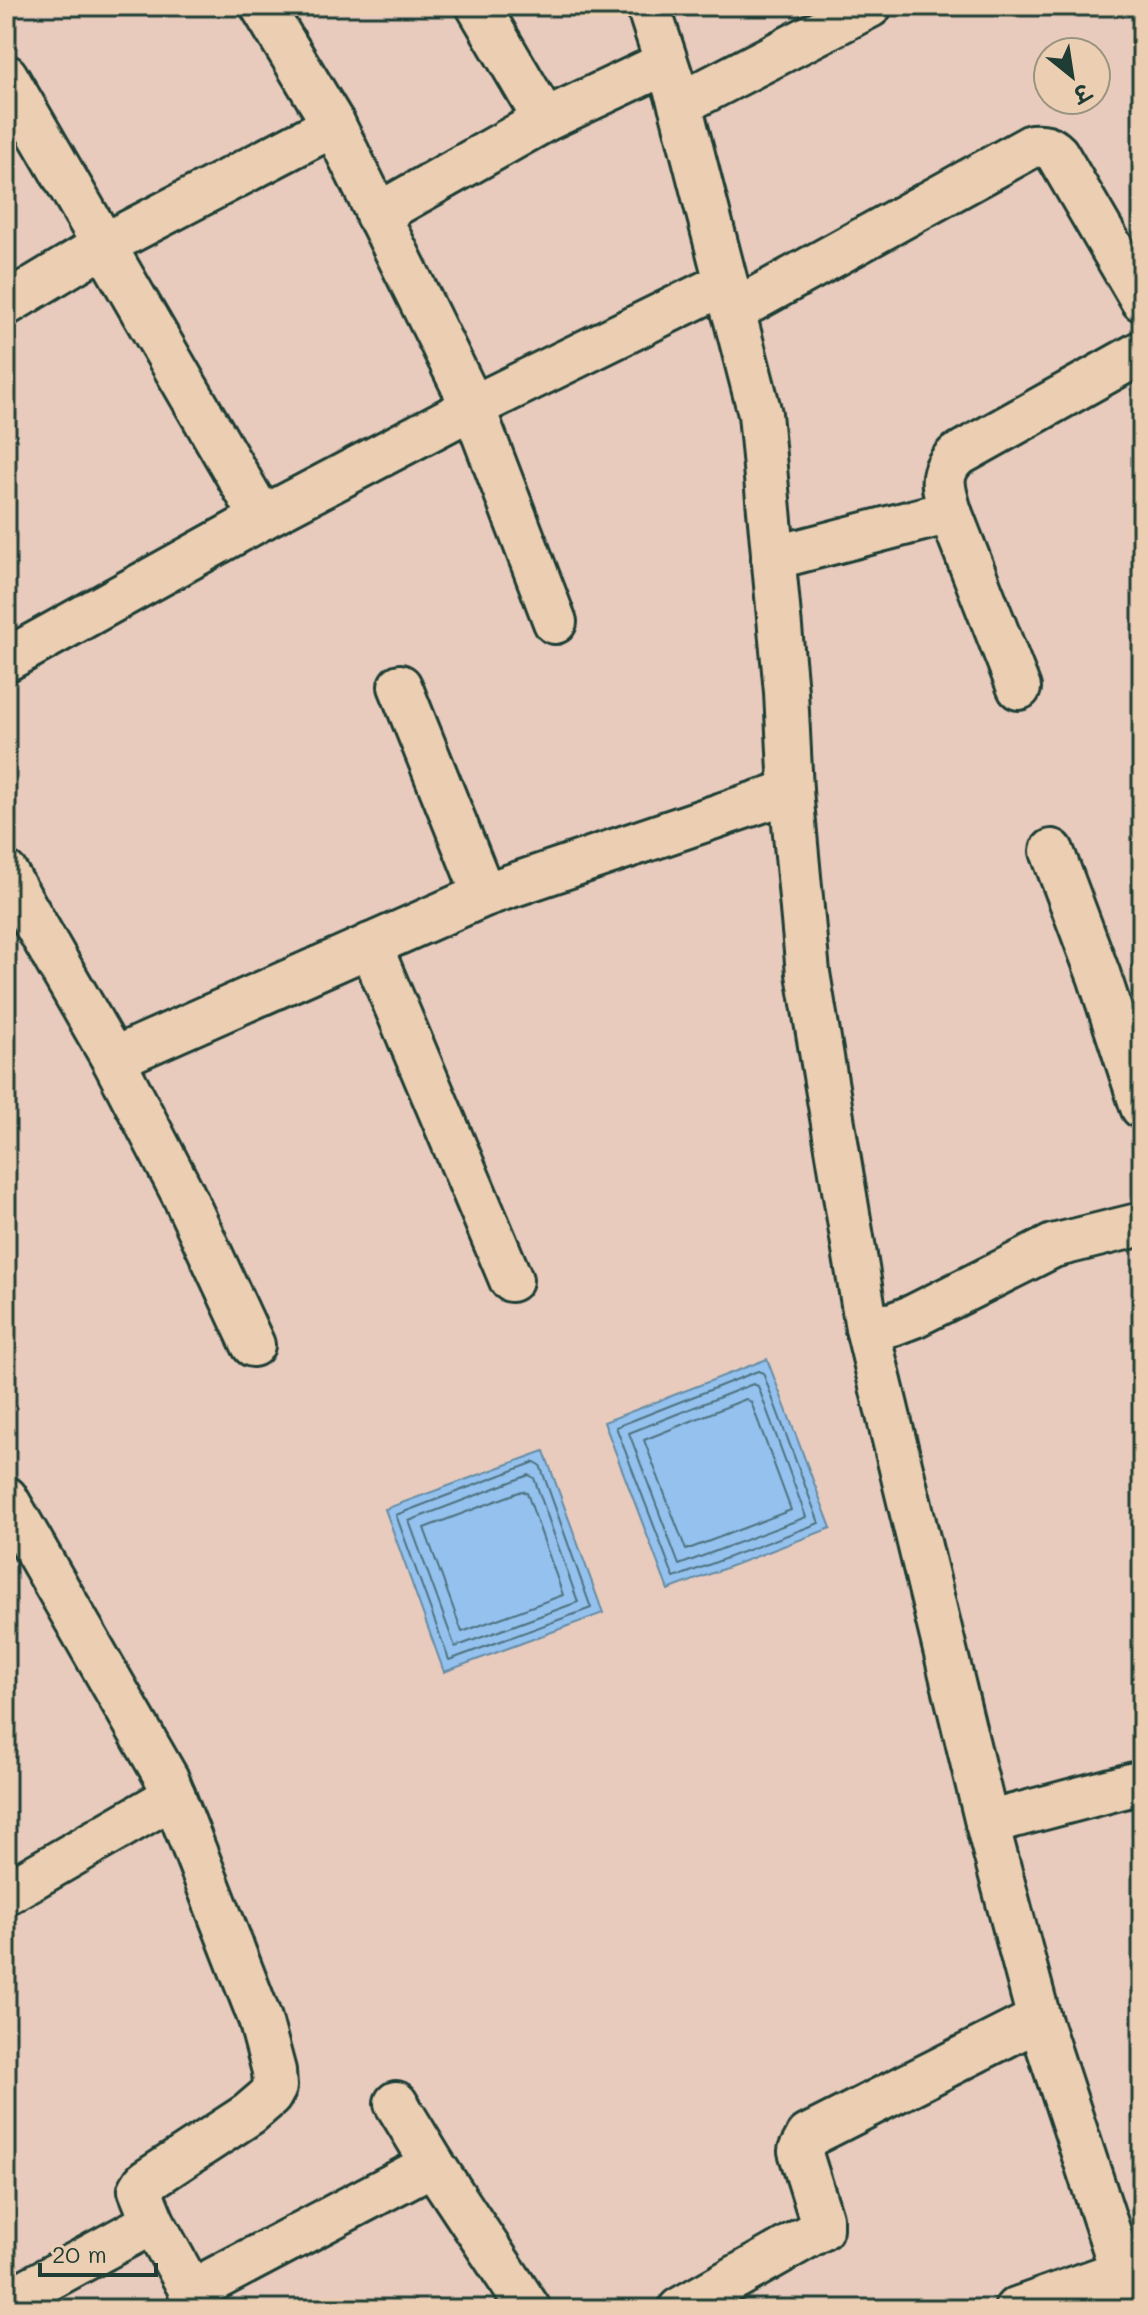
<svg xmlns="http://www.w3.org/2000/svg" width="1148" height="2315" font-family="Mali,'Playpen Sans Deva',sans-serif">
<rect width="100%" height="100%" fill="#e8cbbd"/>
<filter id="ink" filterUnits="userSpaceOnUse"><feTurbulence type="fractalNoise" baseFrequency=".0125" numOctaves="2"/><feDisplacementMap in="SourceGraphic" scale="16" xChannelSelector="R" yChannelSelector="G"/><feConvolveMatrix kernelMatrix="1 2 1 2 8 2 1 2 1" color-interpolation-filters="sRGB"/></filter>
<g filter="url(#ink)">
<g fill="#94c1ee" stroke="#658ca4" stroke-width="2">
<path d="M767 1359 831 1528 668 1590 604 1422Z"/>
<path d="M544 1451 603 1613 444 1672 385 1509Z"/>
</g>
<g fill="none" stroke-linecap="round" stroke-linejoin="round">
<g stroke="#4e727e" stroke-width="2">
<path d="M758 1371 763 1373 819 1523 674 1578 616 1427Z"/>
<path d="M753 1384 758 1386 806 1517 679 1565 629 1433Z"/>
<path d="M746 1399 751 1402 791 1510 686 1550 644 1440Z"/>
<path d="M535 1462 540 1465 591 1608 449 1660 396 1515Z"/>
<path d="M529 1475 534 1478 578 1602 455 1647 409 1521Z"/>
<path d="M522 1491 527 1493 563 1595 462 1632 424 1528Z"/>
</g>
<g stroke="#1f3d34" stroke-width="48">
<g id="minor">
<path d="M262 6 334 125 473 407 555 622"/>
<path d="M478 6 545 120"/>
<path d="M648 6 680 104 760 414 786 692 791 791 808 973 867 1328 987 1823 1039 2019 1121 2269 1131 2309"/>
<path d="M6 76 262 518"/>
<path d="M680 104 870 6"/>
<path d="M377 215 545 120 666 63"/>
<path d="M6 304 104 245 334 125"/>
<path d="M733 311 1032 146C1043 145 1049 146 1057 154L1142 300"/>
<path d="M773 558 950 512"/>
<path d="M6 660 262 518 473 407 726 283"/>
<path d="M400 686 484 895"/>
<path d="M1019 688 950 512C944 489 937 475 956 456L1142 352"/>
<path d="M1052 851 1099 976 1142 1107"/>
<path d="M6 873 113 1059 183 1194 253 1345"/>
<path d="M370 945 511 1280"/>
<path d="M113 1059 484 895 791 791"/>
<path d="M867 1328 893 1324 914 1316 1053 1246 1142 1224"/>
<path d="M6 1498 167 1779 260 2019 274 2071 275 2087 270 2096 249 2114 145 2182 140 2190 153 2222 201 2309"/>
<path d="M987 1823 1142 1782"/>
<path d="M6 1893 174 1796"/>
<path d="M396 2103 433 2164 529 2309"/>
<path d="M190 2292 433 2164"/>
<path d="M6 2302 153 2222"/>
<path d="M680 2309 821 2229V2218L800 2151 808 2136 1039 2019"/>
<path d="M1016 2309 1142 2264"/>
</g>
</g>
<use href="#minor" stroke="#eccfb2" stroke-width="42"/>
</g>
</g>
<rect width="1148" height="2315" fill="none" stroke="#eccfb2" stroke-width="32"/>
<rect x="16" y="16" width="1116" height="2283" fill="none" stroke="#1f3d34" stroke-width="3" filter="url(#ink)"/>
<g transform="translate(1072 76) rotate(150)"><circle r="38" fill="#eccfb2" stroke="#9a9580" stroke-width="2"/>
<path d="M0-6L14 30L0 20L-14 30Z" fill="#1f3d34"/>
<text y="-12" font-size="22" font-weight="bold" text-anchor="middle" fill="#1f3d34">उ</text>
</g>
<path d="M40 2263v12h116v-12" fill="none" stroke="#1f3d34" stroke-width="4"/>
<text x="52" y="2263" font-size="24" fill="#1f3d34" stroke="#eccfb2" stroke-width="6" paint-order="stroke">20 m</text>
</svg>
